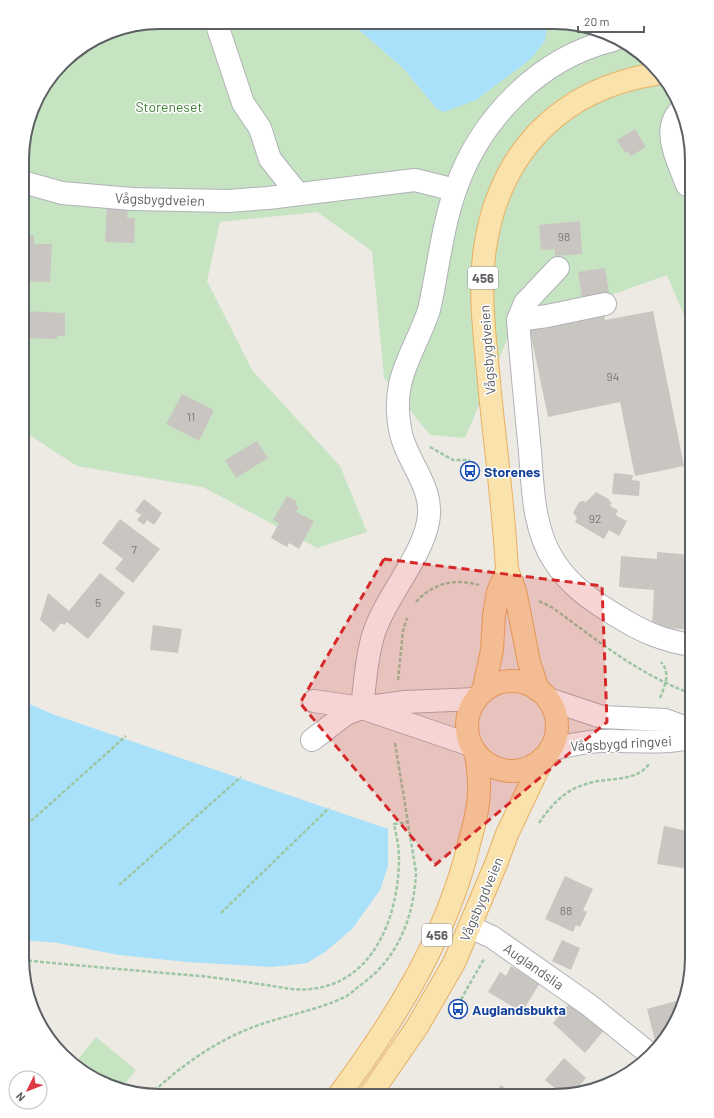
<svg xmlns="http://www.w3.org/2000/svg" width="714" height="1118" font-family="Barlow,sans-serif">
<rect width="100%" height="100%" fill="#edeae4"/>
<g fill="#c7e4c2">
<path d="M160 22 351 23 404 69 436 108 545 41 548 23H572L638 50 681 107 692 160V334L667 275 561 313 516 319 465 438 430 435 384 378 372 251 317 212 220 222 207 281 252 370 340 466 367 532 317 548 203 487 77 466 23 431V142L36 99 69 56 108 32Z"/>
<path d="M96 1037 136 1070 122 1087 76 1068 74 1064Z"/>
</g>
<g fill="#a8e1f9">
<path d="M351 23H548L545 41 531 59 476 100 444 112 436 108 404 69Z"/>
<path d="M22 701 55 715 388 829V866L380 890 352 929 325 952 307 963 272 967 187 962 119 955 58 943 22 940Z"/>
</g>
<g fill="#c9c5c1">
<path d="M635 129 646 147 631 156 628 152 625 153 617 140Z"/>
<path d="M107 208 128 209 127 218H135L134 243 105 242Z"/>
<path d="M580 221 582 254 555 256V249L541 250 539 225Z"/>
<path d="M23 235H34V244H52L50 282 23 281Z"/>
<path d="M605 268 609 293 582 298 578 272Z"/>
<path d="M23 311 65 313V336H57V339L23 338Z"/>
<path d="M604 311 605 320 653 311 684 466 635 476 620 402 548 417 529 326Z"/>
<path d="M182 394 214 410 199 441 166 424Z"/>
<path d="M257 441 268 458 236 478 225 460Z"/>
<path d="M614 473 633 475 632 480 640 481 639 496 612 494Z"/>
<path d="M596 492 610 500 609 501 612 503 610 506 618 510 616 514 617 516 627 521 619 536 609 530 604 539 575 522 577 518 573 513 579 502 583 501 586 502Z"/>
<path d="M287 496 297 501 295 505 299 507 296 512 314 521 299 549 289 543 287 547 271 538 279 523 273 520Z"/>
<path d="M144 499 162 513 154 525 147 520 144 525 137 520 141 515 135 511Z"/>
<path d="M120 519 160 549 133 583 115 569 123 559 102 543Z"/>
<path d="M657 552 692 555V630L652 627 654 590 619 587 621 556 657 559Z"/>
<path d="M100 573 125 593 88 639 67 622 64 625 61 623 54 632 40 620 48 593 69 611Z"/>
<path d="M153 625 182 629 178 653 150 650Z"/>
<path d="M664 826 692 832 690 869 657 864Z"/>
<path d="M565 876 593 889 583 910 587 912 580 927 576 925 573 932 545 919Z"/>
<path d="M562 940 580 948 571 970 552 961Z"/>
<path d="M511 966 540 983 522 1012 488 992 500 972 506 976Z"/>
<path d="M573 999 606 1028 585 1053 553 1023Z"/>
<path d="M676 1001 678 1009 669 1035 666 1038 655 1041 647 1009Z"/>
<path d="M564 1058 586 1078 574 1092 562 1094 545 1080Z"/>
<path d="M501 1085 514 1096H492Z"/>
</g>
<g fill="none" stroke-linecap="round" stroke-linejoin="round">
<g stroke="#afb2b6" stroke-width="24">
<g id="minor">
<path d="M216 22 243 103 260 128 270 159 298 194"/>
<path d="M682 109C659 129 679 162 687 185"/>
<path d="M23 182 62 193 132 199 228 201 268 198 415 180 455 190"/>
<path d="M558 268 525 303 518 320C521 360 525 400 529 441 533 480 531 526 554 561 570 586 592 601 617 616 641 631 663 641 692 645"/>
<path d="M518 320 547 316 605 304"/>
<path d="M548 699 602 717 665 720 692 730"/>
<path d="M314 701 362 708 471 745"/>
<path d="M362 708C365 684 366 659 373 636 384 599 421 559 428 522 435 488 408 464 401 434 389 379 413 357 429 310 438 270 442 227 456 188 481 118 539 58 613 40"/>
<path d="M312 740 346 714 362 708 405 702 476 699"/>
<path d="M550 750C572 744 594 740 617 741 642 741 668 744 692 737"/>
<path d="M470 927 492 937 589 1005 651 1055"/>
</g>
</g>
<g stroke="#e8b062" stroke-width="24">
<g id="major">
<path d="M507 570C504 511 496 452 490 393 486 345 478 295 485 248 499 153 560 89 656 74"/>
<path d="M522 626 529 662 538 690"/>
<circle cx="512" cy="726" r="45"/>
<path d="M483 692 492 650 494 615"/>
<path d="M339 1095C396 1018 448 935 470 840 475 823 480 801 479 783 479 773 477 763 476 753"/>
<path d="M370 1095 417 1027 454 963 496 864 507 834 543 758"/>
</g>
</g>
<g stroke="#9dc6a3" stroke-width="2.5" stroke-dasharray="4 2" stroke-linecap="butt">
<path d="M430 447 453 460H470"/>
<path d="M539 601 553 608C600 642 636 673 692 694"/>
<path d="M416 602C433 583 455 578 479 585"/>
<path d="M398 680 403 631 407 618"/>
<path d="M660 698C665 685 671 673 661 662"/>
<path d="M539 823C551 805 565 790 586 784 605 777 636 783 649 764"/>
<path d="M22 829 126 736"/>
<path d="M119 885 241 777"/>
<path d="M221 913 329 808"/>
<path d="M22 960C82 966 141 971 200 976 222 978 244 982 266 985 281 987 296 991 311 989 376 982 399 913 399 857 399 846 396 834 394 824L408 822"/>
<path d="M455 1010 484 959"/>
<path d="M150 1095C176 1070 206 1048 239 1033 273 1017 311 1013 345 997 351 994 356 988 362 984 399 957 414 916 416 872L395 743"/>
</g>
<use href="#minor" stroke="#fff" stroke-width="22"/>
<use href="#major" stroke="#fae2ad" stroke-width="22"/>
<g stroke="#e8b062" stroke-width="24" stroke-linecap="butt">
<g id="major-bridge">
<path d="M507 570 515 591 522 626"/>
<path d="M494 615 498 592 507 570"/>
</g>
</g>
<use href="#major-bridge" stroke="#fae2ad" stroke-width="22"/>
</g>
<path fill="#d62828" fill-opacity="0.2" stroke="#d62828" stroke-width="3" stroke-dasharray="8 5" stroke-linejoin="round" d="M384 559 602 586 607 722 435 865 300 703Z"/>
<defs>
<g id="bus-ring" transform="scale(1)"><circle r="9.5" fill="#fff" stroke="#1a4fb4" stroke-width="1.5"/><path d="M-5-6H5V4H4V6H2V4H-2V6H-4V4H-5ZM-3.5-4V0h7V-4ZM-3.5 1.2v1.5H-2V1.2ZM2 1.2v1.5H3.5V1.2Z" fill="#1a4fb4"/></g>
</defs>
<g fill-rule="evenodd">
<use href="#bus-ring" x="470" y="471"/>
<use href="#bus-ring" x="458" y="1009"/>
</g>
<g text-anchor="middle" dominant-baseline="central" stroke-width="3" stroke-linejoin="round" paint-order="stroke">
<g font-size="12" fill="#77797b">
<text x="564" y="236">98</text>
<text x="613" y="376">94</text>
<text x="191" y="416">11</text>
<text x="595" y="518">92</text>
<text x="134" y="549">7</text>
<text x="98" y="602">5</text>
<text x="566" y="910">88</text>
</g>
<g fill="#fff" stroke="#8d9092" stroke-width="1">
<rect x="468" y="267" width="30" height="22" rx="3"/>
<rect x="422" y="924" width="30" height="22" rx="3"/>
</g>
<g font-size="13" font-weight="bold" fill="#5c6064">
<text x="483" y="278">456</text>
<text x="437" y="935">456</text>
</g>
<g font-size="14" fill="#42843b" stroke="#fff">
<text x="169" y="106">Storeneset</text>
</g>
<g font-size="14" fill="#5c6064" stroke="#fff">
<text transform="translate(160 199) rotate(2)">Vågsbygdveien</text>
<text transform="translate(487 350) rotate(-94)">Vågsbygdveien</text>
<text transform="translate(621 743) rotate(-3)">Vågsbygd ringvei</text>
<text transform="translate(481 899) rotate(-67)">Vågsbygdveien</text>
<text transform="translate(534 966) rotate(35)">Auglandslia</text>
</g>
<g font-size="14" font-weight="bold" fill="#164399" stroke="#fff" text-anchor="start">
<text x="484" y="471">Storenes</text>
<text x="472" y="1009">Auglandsbukta</text>
</g>
</g>
<path d="M0 0H714V1118H0ZM160 29H554A131 131 0 0 1 685 160V958A131 131 0 0 1 554 1089H160A131 131 0 0 1 29 958V160A131 131 0 0 1 160 29Z" fill="#fff" fill-rule="evenodd"/>
<path fill="none" stroke="#5c6064" stroke-width="2" d="M160 29H554A131 131 0 0 1 685 160V958A131 131 0 0 1 554 1089H160A131 131 0 0 1 29 958V160A131 131 0 0 1 160 29Z"/>
<g transform="translate(28 1090) rotate(227)"><circle r="19" fill="#ffffff" stroke="#bebfc1"/>
<path d="M0-3L7 15L0 10L-7 15Z" fill="#de3a44"/>
<text y="-6" font-size="11" font-weight="bold" text-anchor="middle" fill="#5c6064">N</text>
</g>
<path d="M578 26v6h66v-6" fill="none" stroke="#5c6064" stroke-width="2"/>
<text x="584" y="26" font-size="12" fill="#5c6064" stroke="#ffffff" stroke-width="3" paint-order="stroke">20 m</text>
</svg>
